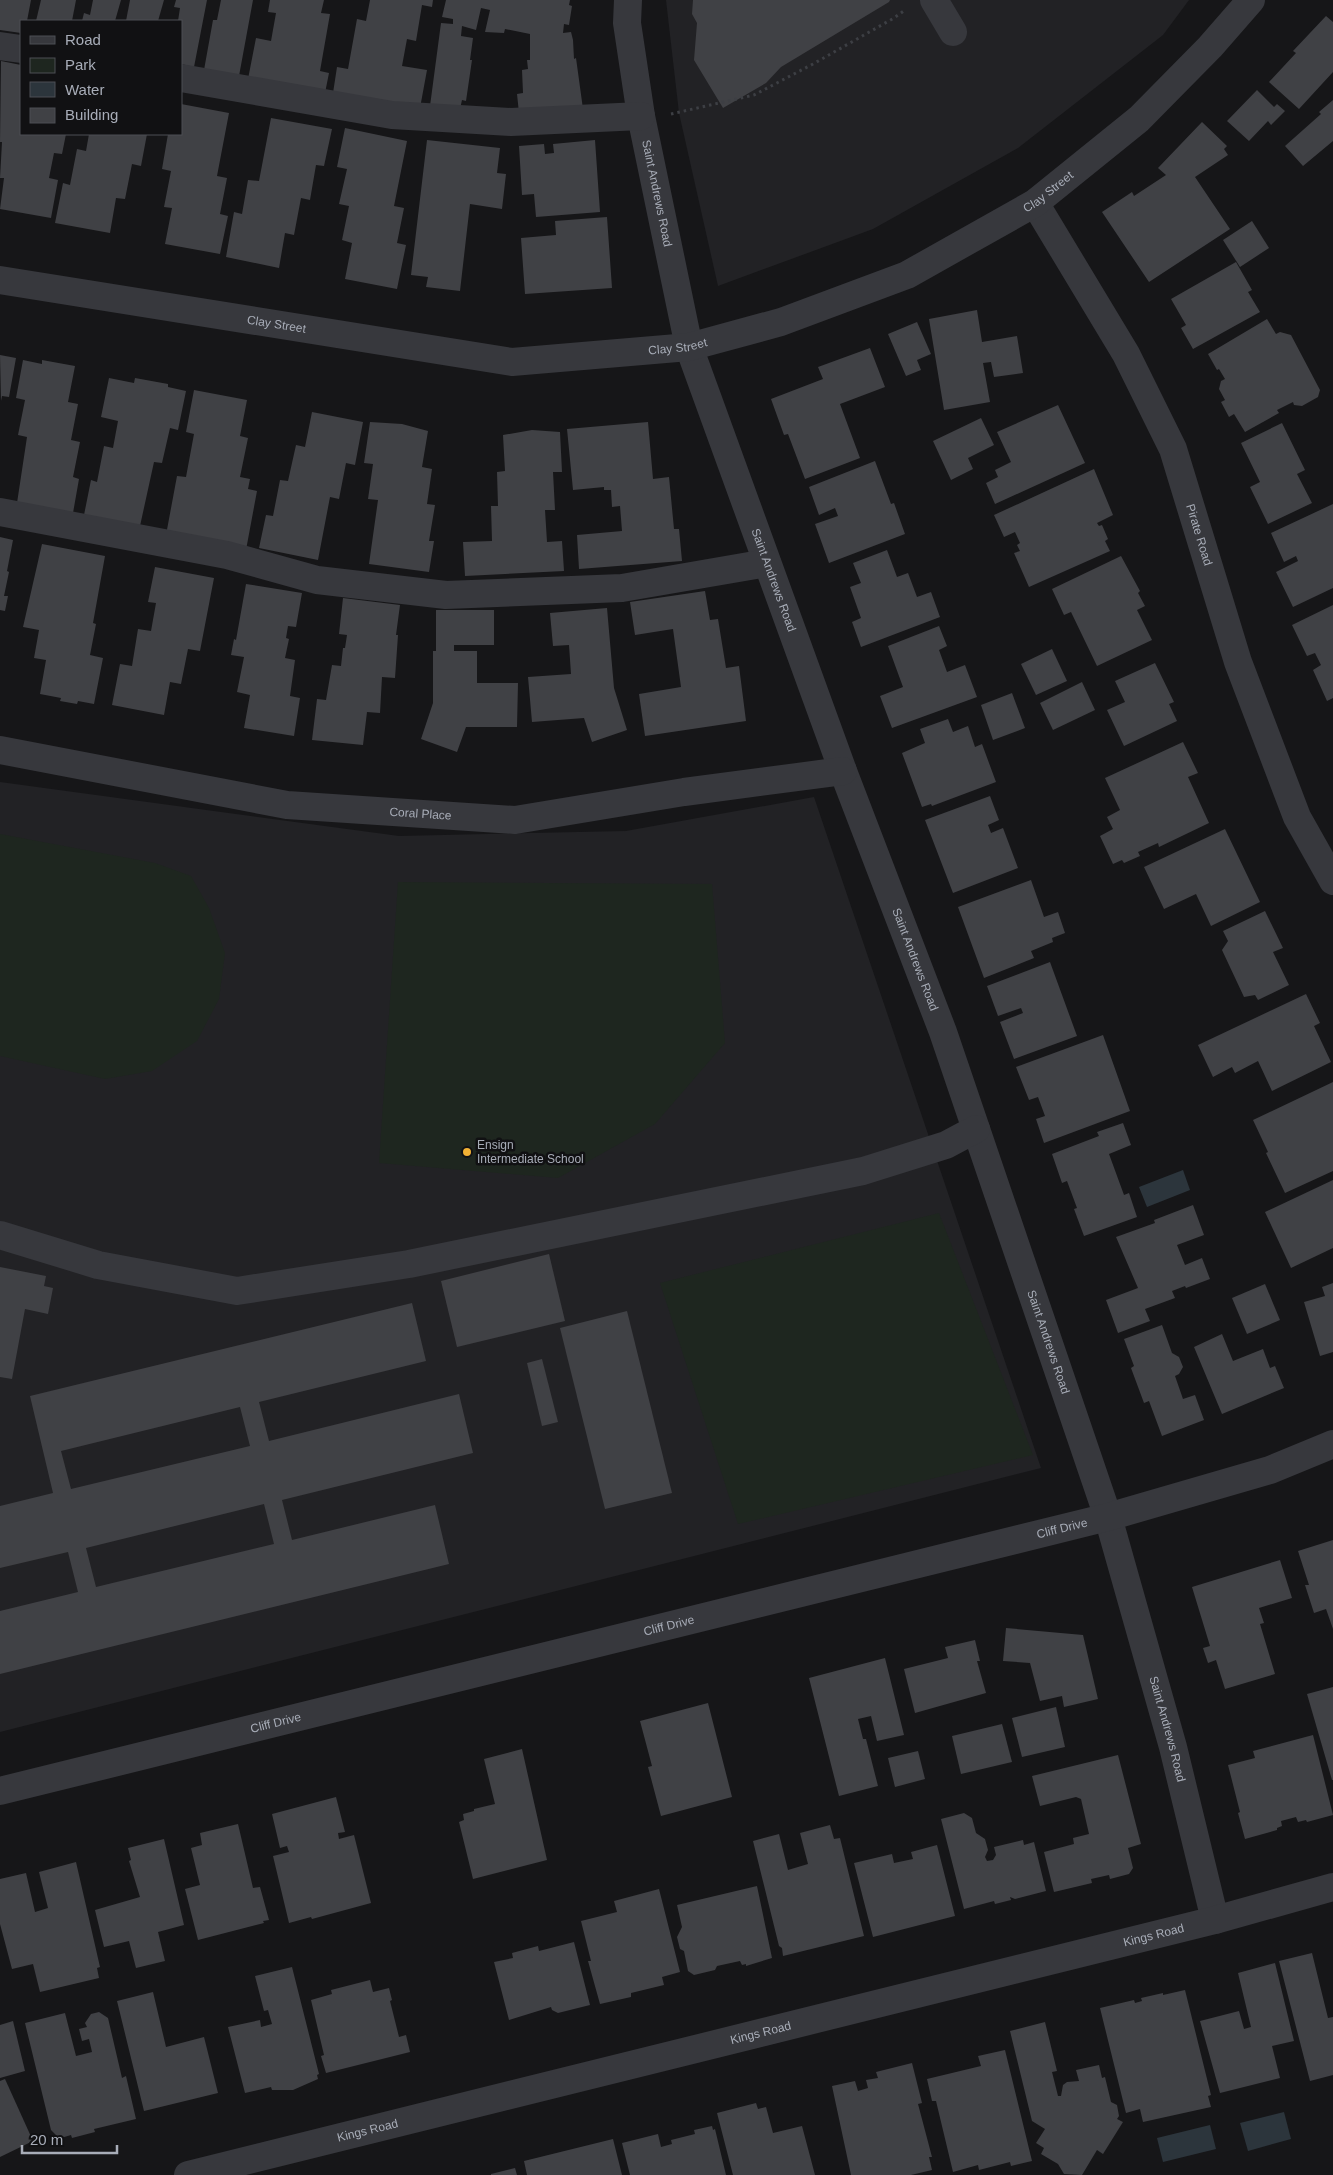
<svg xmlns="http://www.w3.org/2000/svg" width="1333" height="2175" font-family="Arial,sans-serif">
<rect width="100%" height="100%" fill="#161618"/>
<g fill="#222225">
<path d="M666 0H1189L1163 35 1018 148 873 229 718 286 679 113Z"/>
<path d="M0 782 399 836 626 831 814 797 1041 1468 0 1732Z"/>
</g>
<g fill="#1e261f">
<path d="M0 834 155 863 191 876 209 908 225 953 219 999 197 1041 152 1071 105 1079 0 1056Z"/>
<path d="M398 882 712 884 725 1043 655 1124 558 1178 379 1163Z"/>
<path d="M939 1213 1033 1455 738 1524 660 1283Z"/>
</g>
<g fill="#2c353c">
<path d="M1183 1170 1190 1190 1147 1207 1139 1187Z"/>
<path d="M1284 2112 1291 2139 1248 2151 1240 2123Z"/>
<path d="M1210 2125 1216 2149 1163 2162 1157 2138Z"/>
</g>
<g fill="#404145" fill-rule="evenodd">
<path d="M0 0H31L27 21H21V33L0 30Z"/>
<path d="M41 0H76L72 21H36Z"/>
<path d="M93 0H121L115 21H82L84 13 90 15Z"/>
<path d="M130 0H164L158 21H126Z"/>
<path d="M176 0H207L194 67 181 64V21H178L180 8 174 7Z"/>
<path d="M221 0H253L239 76 204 70 213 20H217Z"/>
<path d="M270 0H324L321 13 330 14 320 71 329 73 325 93 248 79 256 38 271 41 276 13 268 12Z"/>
<path d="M370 0H433L432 7 422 5 416 41 407 39 402 66 427 70 420 108 333 93 337 67 348 69 357 19 366 21Z"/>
<path d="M446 0H570L569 5 572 6 569 25 564 24 563 33 571 32 573 40 574 59 576 58 583 109 519 113 517 94 523 93 522 70 528 69 527 60H530V34L505 29 504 33 485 32 490 10 481 8 476 30 462 26 461 36 473 38 470 60H472L466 101 462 100 460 109 430 106 441 23 453 24V19L442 17Z"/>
<path d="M693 0H890L889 2 781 67 766 83 723 108 694 60 697 23 692 14Z"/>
<path d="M1326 16 1333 22V72L1299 109 1269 82 1296 53 1293 51Z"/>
<path d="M1 61 21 65V134H66L62 154 54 153 49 178 58 180 51 218 0 209 4 178H0L2 142H0Z"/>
<path d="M1257 90 1274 107 1277 104 1285 111 1271 125 1268 121 1249 141 1227 121Z"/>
<path d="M1333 100V141L1303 166 1285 146 1321 114 1319 112Z"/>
<path d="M181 104 229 113 217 176 227 178 220 214 228 216 220 254 165 244 172 208 164 207 171 171 162 169 168 134H181Z"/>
<path d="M271 118 332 129 324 166 316 165 310 200 301 198 294 235 285 233 279 268 226 257 234 212 242 214 248 180 259 181Z"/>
<path d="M1202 122 1227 146 1224 149 1228 155 1195 177 1230 229 1149 282 1102 212 1132 192 1134 196 1166 175 1158 168Z"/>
<path d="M345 128 407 141 394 206 404 208 397 243 406 245 397 289 345 279 352 243 342 240 349 206 339 204 347 169 337 167Z"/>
<path d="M89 134H147L141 166 132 164 125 199 116 198 110 233 55 223 63 183 70 185 77 149 86 151Z"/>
<path d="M427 140 500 148 497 173 506 174 502 209 470 204 460 291 426 287 428 277 411 275Z"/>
<path d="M595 140 600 212 536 217 534 194 522 195 519 146 544 144 545 154 554 153 553 144Z"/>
<path d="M607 217 612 288 525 294 521 238 556 235 555 221Z"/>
<path d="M1252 221 1269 248 1240 267 1223 240Z"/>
<path d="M1236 262 1252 290 1248 292 1260 312 1193 349 1181 328 1186 325 1171 299Z"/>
<path d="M977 310 982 342 1017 336 1023 373 994 377 991 362 983 363 990 402 944 410 929 319Z"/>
<path d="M1267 319 1276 334 1280 332 1291 335 1320 390 1318 397 1302 406 1294 405 1293 402 1277 410 1279 413 1245 432 1234 414 1229 417 1221 402 1225 400 1219 389 1221 381 1225 379 1219 369 1217 370 1208 354Z"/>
<path d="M917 322 931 354 917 360 921 370 906 376 888 334Z"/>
<path d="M870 348 885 387 840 404 860 458 805 479 788 434 784 435 771 399 823 379 818 367Z"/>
<path d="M0 355 16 358 9 397 2 396 1 401Z"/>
<path d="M23 360 42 364V360L75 366 68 402 78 404 71 440 80 442 73 477 79 479 73 513 17 503 27 437 18 435 25 400 16 398Z"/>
<path d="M109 378 134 383 135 378 168 384V387L186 391 178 430 170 428 162 463 154 462 140 526 84 515 91 480 97 482 104 446 113 448 118 421 101 417Z"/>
<path d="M194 390 247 400 240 436 248 438 240 477 250 479 248 489 257 491 246 550 166 535 177 476 186 477 194 434 186 432Z"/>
<path d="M1058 405 1085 463 995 504 986 483 998 477 995 470 1011 462 997 432Z"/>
<path d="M312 412 363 422 355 465 346 463 339 499 330 497 318 560 259 548 266 515 273 516 280 480 288 481 296 445 305 447Z"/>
<path d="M981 418 994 445 968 458 973 469 951 480 933 441Z"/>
<path d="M370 422 402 424 428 431 422 467 432 469 427 504 435 505 429 541H434L429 572 369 564 378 500 368 499 373 464 364 463Z"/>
<path d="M648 422 653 479 669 477 674 529H679L682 561 579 569 577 535 622 531 620 506 612 507 611 490H604V487L573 490 567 429Z"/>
<path d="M1282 423 1305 470 1297 474 1312 503 1268 524 1250 487 1260 482 1241 443Z"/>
<path d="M532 430 560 432 562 472H553L555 510H545L547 542 562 541 564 571 465 576 463 542 492 541 491 506H498L497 472 505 471 503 435Z"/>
<path d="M875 461 891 504 894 503 905 534 829 563 815 524 838 516 835 508 819 515 809 487Z"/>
<path d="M1094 469 1113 515 1097 523 1099 526 1102 525 1108 539 1105 541 1110 551 1029 587 1014 553 1020 551 1017 545 1020 543 1015 532 1004 537 994 515Z"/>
<path d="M1333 504V588L1293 607 1276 572 1298 561 1296 556 1284 562 1271 533Z"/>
<path d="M0 537 13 540 7 571 9 572 4 596H8L5 611 0 610Z"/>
<path d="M42 544 105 556 93 623 96 624 90 655 103 658 94 704 78 701 77 704 60 701 61 698 40 694 46 660 34 658 39 630 23 627Z"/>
<path d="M887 550 897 577 908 573 917 597 931 592 940 617 861 647 852 622 861 618 850 587 861 583 853 563Z"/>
<path d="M1121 556 1140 591 1138 593 1145 606 1137 610 1152 640 1097 666 1071 612 1064 615 1052 589Z"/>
<path d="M155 567 214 578 200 651 188 649 181 684 170 682 164 715 112 705 120 664 132 666 138 629 151 631 156 603 148 602Z"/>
<path d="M246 584 302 593 296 627 288 626 286 638 289 639 285 658 295 660 290 696 300 698 294 736 244 728 250 695 237 692 244 657 231 655 234 639 236 640Z"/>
<path d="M705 591 710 620 718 619 726 668 739 666 746 721 645 736 639 694 681 687 673 629 635 635 630 602Z"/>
<path d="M343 598 400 605 396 635H398L395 678 382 677 380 713 367 712 363 745 312 740 317 699 326 700 332 665 341 666 343 648H345L347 635 339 634Z"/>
<path d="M1333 605V698L1327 701 1313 670 1321 665 1315 653 1307 656 1292 625Z"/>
<path d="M607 608 614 688 627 730 592 742 584 718 532 722 528 677 571 674 569 645 553 646 550 613Z"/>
<path d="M436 610H494V645H454V651H477V683H518L517 727H466L457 752 421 739 433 703V651H436Z"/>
<path d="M939 626 947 646 939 650 947 672 965 665 977 697 892 728 880 696 903 687 888 646Z"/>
<path d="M1052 649 1067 681 1036 695 1021 664Z"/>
<path d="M1155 663 1174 702 1169 704 1177 721 1124 746 1107 710 1125 702 1115 681Z"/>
<path d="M1082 682 1095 710 1053 730 1040 703Z"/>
<path d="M1012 693 1025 728 993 740 981 705Z"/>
<path d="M948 719 953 732 968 726 975 747 982 744 996 782 932 806 931 804 922 807 902 753 925 743 920 729Z"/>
<path d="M1183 742 1198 773 1188 777 1209 823 1159 847 1158 843 1138 852 1140 856 1124 863 1122 860 1113 864 1100 836 1113 829 1107 817 1120 810 1105 778Z"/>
<path d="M990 796 999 820 988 825 991 833 1003 828 1018 868 953 893 925 820Z"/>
<path d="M1225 829 1260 902 1211 926 1196 894 1164 909 1144 867Z"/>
<path d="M1031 880 1044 917 1058 912 1065 933 1052 938 1053 942 1031 951 1034 958 984 978 958 907Z"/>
<path d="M1265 911 1283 948 1273 952 1289 985 1258 1000 1255 995 1244 997 1222 950 1228 941 1223 931Z"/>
<path d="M1050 962 1077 1036 1014 1059 1000 1022 1023 1013 1021 1008 998 1016 987 986Z"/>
<path d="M1306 994 1320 1023 1314 1026 1331 1062 1272 1091 1258 1061 1235 1073 1232 1067 1213 1077 1198 1045Z"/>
<path d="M1103 1035 1130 1111 1044 1143 1036 1119 1045 1116 1038 1097 1029 1100 1016 1067Z"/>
<path d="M1333 1082V1171L1285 1193 1266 1153 1268 1152 1253 1120Z"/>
<path d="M1123 1123 1131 1145 1109 1154 1124 1195 1129 1193 1137 1217 1084 1236 1074 1209 1077 1208 1067 1181 1062 1183 1052 1154 1099 1136 1097 1132Z"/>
<path d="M1333 1180V1248L1291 1268 1265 1212Z"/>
<path d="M1193 1205 1204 1235 1177 1245 1185 1265 1202 1258 1210 1279 1186 1288 1185 1286 1172 1291 1175 1298 1145 1309 1150 1321 1118 1333 1106 1300 1138 1288 1116 1237 1155 1223 1154 1220Z"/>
<path d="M549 1254 565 1321 457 1347 441 1281Z"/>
<path d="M0 1267 46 1276 44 1286 53 1288 48 1314 25 1309 12 1379 0 1377Z"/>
<path d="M1333 1283V1352L1320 1356 1304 1302 1325 1296 1322 1287Z"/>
<path d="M1265 1284 1280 1320 1247 1334 1232 1298Z"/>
<path d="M412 1303 426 1361 259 1402 269 1441 459 1394 473 1453 282 1500 292 1540 435 1505 449 1564 0 1674V1611L78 1592 68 1552 0 1568V1506L53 1493 30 1396ZM240 1407 250 1446 71 1489 61 1451ZM264 1504 274 1544 96 1587 86 1548Z"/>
<path d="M627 1311 672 1493 605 1509 560 1328Z"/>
<path d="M1162 1325 1172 1353 1179 1357 1183 1367 1179 1374 1175 1376 1183 1399 1195 1395 1204 1420 1162 1436 1149 1401 1144 1403 1131 1368 1134 1366 1124 1339Z"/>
<path d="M1222 1334 1233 1361 1263 1349 1270 1368 1275 1366 1284 1388 1222 1414 1194 1347Z"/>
<path d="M542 1359 558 1422 542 1426 527 1363Z"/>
<path d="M1333 1540V1629L1326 1609 1314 1613 1305 1585H1309L1298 1551Z"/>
<path d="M1280 1560 1292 1598 1259 1608 1264 1623 1260 1624 1275 1674 1225 1689 1216 1660 1208 1663 1203 1648 1210 1646 1192 1587Z"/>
<path d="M1006 1628 1083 1635 1098 1699 1064 1707 1062 1696 1040 1701 1030 1663 1003 1661Z"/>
<path d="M975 1640 980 1661H977L986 1693 915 1713 904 1669 948 1658 945 1647Z"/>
<path d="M885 1658 904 1735 877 1741 871 1716 858 1719 863 1739H866L878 1786 839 1796 809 1678Z"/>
<path d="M1333 1687V1780H1332L1307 1694Z"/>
<path d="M708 1703 732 1797 661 1816 648 1767 652 1766 640 1721Z"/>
<path d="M1056 1707 1065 1747 1022 1757 1012 1718Z"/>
<path d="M1002 1724 1012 1762 961 1774 952 1736Z"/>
<path d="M1313 1735 1333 1815 1307 1822 1306 1820 1298 1822 1296 1817 1281 1821 1282 1826 1277 1828V1830L1245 1839 1238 1813 1240 1812 1228 1765 1255 1758 1253 1751Z"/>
<path d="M522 1749 547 1860 473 1879 459 1822 464 1820 463 1814 474 1811V1809L495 1804 484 1759Z"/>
<path d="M918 1751 925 1779 895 1787 888 1758Z"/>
<path d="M1118 1755 1141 1844 1128 1848 1133 1868 1129 1874 1110 1879 1109 1875 1091 1879 1092 1883 1054 1892 1044 1852 1074 1844 1073 1838 1089 1834 1081 1799 1076 1797 1040 1806 1032 1776Z"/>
<path d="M336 1797 345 1832 338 1833 339 1839 354 1835 371 1903 312 1919 311 1917 289 1923 273 1856 289 1852 287 1846 280 1848 272 1814Z"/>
<path d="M964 1813 972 1818 976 1833 985 1839 988 1850 985 1857 987 1861 993 1860 996 1855 994 1847 1023 1840 1024 1845 1034 1842 1046 1891 1015 1899 1010 1897 1011 1900 995 1904 994 1901 964 1909 941 1819Z"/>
<path d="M238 1824 253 1888 260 1887 269 1920 263 1921 264 1923 198 1940 185 1889 200 1885 191 1848 202 1845 200 1833Z"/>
<path d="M830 1825 834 1839 840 1838 864 1936 783 1956 782 1948 779 1946 753 1841 779 1834 788 1870 808 1864 800 1833Z"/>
<path d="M164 1839 184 1925 158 1932 165 1961 136 1968 129 1941 104 1947 95 1910 140 1897 129 1861 131 1860 128 1848Z"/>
<path d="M937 1845 955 1916 873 1937 854 1863 892 1854 894 1863 913 1859 911 1852Z"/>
<path d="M76 1862 100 1967 97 1968 99 1978 40 1992 33 1964 12 1969 0 1924V1879L26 1873 35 1912 48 1908 39 1872Z"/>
<path d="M757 1886 772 1958 746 1966V1964L742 1965 740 1961 717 1966 715 1970 694 1975 688 1971 684 1951 680 1949 677 1937 682 1927 677 1905Z"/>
<path d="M659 1889 680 1972 662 1977 664 1985 631 1993V1997L600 2004 588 1961H591L581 1921 617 1912 614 1901Z"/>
<path d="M574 1942 590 2005 558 2013 552 2010 551 2007 509 2020 494 1962 513 1958 512 1953 538 1946 539 1951Z"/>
<path d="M1312 1953 1328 2018 1333 2017V2075L1310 2081 1279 1961Z"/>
<path d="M1275 1963 1294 2041 1272 2046 1280 2078 1220 2093 1200 2021 1239 2011 1244 2029 1251 2027 1238 1973Z"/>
<path d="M292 1967 319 2074 317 2075 318 2079 293 2090H272L271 2087 245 2093 228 2027 260 2020 261 2027 272 2024 268 2010 264 2011 255 1976Z"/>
<path d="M370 1980 373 1992 389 1988 392 2000 390 2001 399 2037 406 2035 410 2052 326 2073 321 2056 324 2055 311 2000 332 1994 331 1990Z"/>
<path d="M1185 1990 1211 2095 1208 2096 1211 2107 1143 2122 1140 2109 1126 2113 1100 2008 1134 2000 1135 2003 1142 2001 1141 1998 1163 1993V1995Z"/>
<path d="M153 1992 166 2047 204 2037 218 2093 144 2111 117 2001Z"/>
<path d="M99 2012 108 2018 122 2078 126 2076 136 2119 94 2129 95 2132 72 2138 71 2135 61 2138 57 2136 51 2130 25 2023 65 2013 76 2056 92 2052 89 2039 82 2041 79 2029 87 2027 85 2023 91 2014Z"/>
<path d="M13 2021 25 2071 0 2078V2025Z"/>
<path d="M1045 2022 1057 2071 1052 2072 1058 2096H1061L1063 2085 1067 2082 1079 2081 1076 2070 1099 2065 1102 2078 1105 2077 1111 2102 1117 2105 1119 2116 1117 2119 1123 2122 1103 2154 1097 2150 1082 2175 1064 2174 1058 2164 1041 2154 1044 2148 1036 2143 1045 2129 1032 2121 1010 2031Z"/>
<path d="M1005 2050 1032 2161 1011 2166 1010 2162 979 2170 978 2165 953 2172 936 2101H932L927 2079 981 2066 978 2056Z"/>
<path d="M912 2063 922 2103 918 2104 932 2157H929L932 2170 911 2175H851L832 2086 855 2081 858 2091 868 2088 866 2080 878 2078 876 2072Z"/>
<path d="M5 2079 33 2141 0 2157V2081Z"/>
<path d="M756 2103 758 2109 766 2107 773 2133 802 2126 815 2175H733L717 2113Z"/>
<path d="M712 2126 713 2130 715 2129 726 2175H630L622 2143 658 2134 661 2147 672 2144 671 2140 695 2134 694 2130Z"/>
<path d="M613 2139 622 2175H527L524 2161Z"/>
<path d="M515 2168 517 2175H491V2174Z"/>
</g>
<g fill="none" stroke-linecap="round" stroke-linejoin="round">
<path stroke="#3d3f44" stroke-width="3" stroke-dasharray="2.5 4" stroke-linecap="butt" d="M671 114 754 95 813 64 894 18 905 10"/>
<g stroke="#37383d" stroke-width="28">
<path id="s1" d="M628 0 627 23 641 116 689 347 843 771 943 1032 1108 1517 1173 1747 1215 1920"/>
<path d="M934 0 953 32"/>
<path d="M0 46 21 49"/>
<path d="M181 78 392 115 511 122 641 116"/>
<path id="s2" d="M1035 203 1126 354 1173 449 1238 662 1297 817 1333 881"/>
<path id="s3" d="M0 280 512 362 689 347 781 322 907 275 1035 203 1139 119 1210 47 1251 0"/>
<path d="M0 512 227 555 317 580 446 595 622 588 767 563"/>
<path id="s4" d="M0 750 287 805 515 820 684 792 843 771"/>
<path d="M0 1235 98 1265 237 1291 409 1264 863 1171 946 1145 976 1129"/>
<path id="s5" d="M0 1791 1108 1517 1270 1470 1333 1444"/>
<path id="s6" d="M188 2175 1215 1920 1333 1887"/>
</g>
</g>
<circle fill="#f2b134" stroke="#111113" stroke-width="2" cx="467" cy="1152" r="5"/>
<g text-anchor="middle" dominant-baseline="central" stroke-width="5" stroke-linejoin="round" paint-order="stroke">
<g font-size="12" fill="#a8adb8" stroke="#111113">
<text stroke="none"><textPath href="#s3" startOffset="1090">Clay Street</textPath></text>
<text stroke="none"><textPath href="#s1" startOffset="196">Saint Andrews Road</textPath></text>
<text stroke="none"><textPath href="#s3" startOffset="280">Clay Street</textPath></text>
<text stroke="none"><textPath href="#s3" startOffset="685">Clay Street</textPath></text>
<text stroke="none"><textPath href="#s2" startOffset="372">Pirate Road</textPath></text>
<text stroke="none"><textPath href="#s1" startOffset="601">Saint Andrews Road</textPath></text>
<text stroke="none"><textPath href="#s4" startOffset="426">Coral Place</textPath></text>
<text stroke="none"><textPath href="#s1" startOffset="1006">Saint Andrews Road</textPath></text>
<text stroke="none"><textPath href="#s1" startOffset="1411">Saint Andrews Road</textPath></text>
<text stroke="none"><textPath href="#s5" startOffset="1094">Cliff Drive</textPath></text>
<text stroke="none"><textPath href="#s5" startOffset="689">Cliff Drive</textPath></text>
<text stroke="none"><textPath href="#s5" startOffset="284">Cliff Drive</textPath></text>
<text stroke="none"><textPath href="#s1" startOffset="1816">Saint Andrews Road</textPath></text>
<text stroke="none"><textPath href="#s6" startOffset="995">Kings Road</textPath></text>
<text stroke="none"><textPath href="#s6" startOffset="590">Kings Road</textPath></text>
<text stroke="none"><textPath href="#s6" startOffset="185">Kings Road</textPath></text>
</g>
<g font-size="12" fill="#a8adb8" stroke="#111113" text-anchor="start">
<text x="477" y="1145">Ensign<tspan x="477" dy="14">Intermediate School</tspan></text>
</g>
</g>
<rect x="20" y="20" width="162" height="115" fill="#111113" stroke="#4d4f55"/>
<rect x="30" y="36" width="25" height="8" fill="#37383d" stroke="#4d4f55"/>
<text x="65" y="45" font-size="15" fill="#a8adb8">Road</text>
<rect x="30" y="58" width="25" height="15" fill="#1e261f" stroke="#4d4f55"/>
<text x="65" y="70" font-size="15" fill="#a8adb8">Park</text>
<rect x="30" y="82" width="25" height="15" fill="#2c353c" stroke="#4d4f55"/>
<text x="65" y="95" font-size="15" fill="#a8adb8">Water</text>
<rect x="30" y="108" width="25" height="15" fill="#404145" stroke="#4d4f55"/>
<text x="65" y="120" font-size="15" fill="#a8adb8">Building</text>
<path d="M22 2145v8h95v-8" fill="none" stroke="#a8adb8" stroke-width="2.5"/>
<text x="30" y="2145" font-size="15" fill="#a8adb8" stroke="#111113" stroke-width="4" paint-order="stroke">20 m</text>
</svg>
